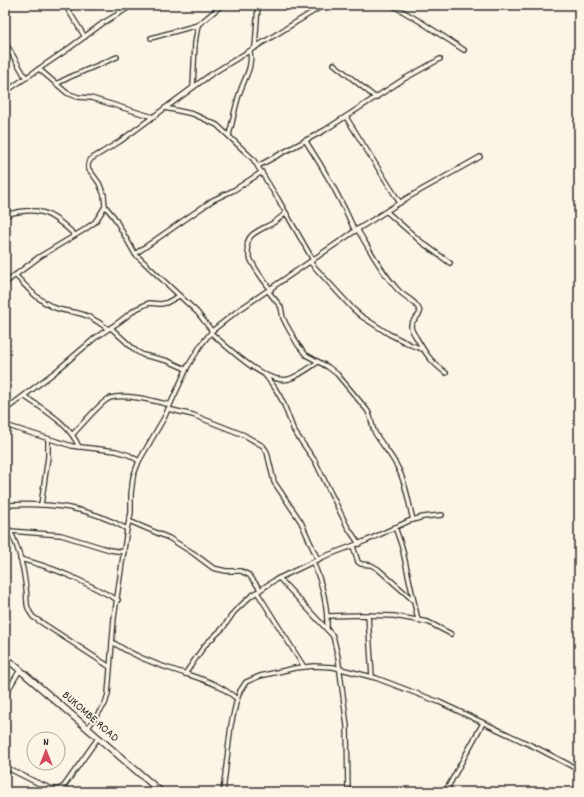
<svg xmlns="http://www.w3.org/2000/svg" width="584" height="797" font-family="Dekko,sans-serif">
<rect width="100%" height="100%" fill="#fcf5e5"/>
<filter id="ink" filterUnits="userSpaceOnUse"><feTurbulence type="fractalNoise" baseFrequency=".025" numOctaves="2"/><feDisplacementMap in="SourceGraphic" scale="8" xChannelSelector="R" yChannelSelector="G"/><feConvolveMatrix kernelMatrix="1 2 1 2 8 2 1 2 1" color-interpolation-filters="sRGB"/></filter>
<g filter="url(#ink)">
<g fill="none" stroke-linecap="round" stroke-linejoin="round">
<g stroke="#2b2b2b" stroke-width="6">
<g id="minor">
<path d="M65 5 85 37"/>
<path d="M115 5 120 13"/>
<path d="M392 5 421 22 464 50"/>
<path d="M151 38 198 25"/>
<path d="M5 42 26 78"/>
<path d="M255 48 258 5"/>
<path d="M334 64 376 98"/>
<path d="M39 69 67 93 78 97 91 98 153 117"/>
<path d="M56 84 70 77 117 57"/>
<path d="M193 87 195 43 198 25 222 5"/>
<path d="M5 92 68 49 103 23 133 5"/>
<path d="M165 108 193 114 217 125 253 159 278 199 313 260"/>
<path d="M346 117 400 203"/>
<path d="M229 135C233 121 235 106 240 92 245 77 253 67 250 51"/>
<path d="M305 140C324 169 341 199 355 231"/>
<path d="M258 166 325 130 404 79 440 59"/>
<path d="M105 206 114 217 135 254 197 312 212 331"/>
<path d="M387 212 420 241 450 263"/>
<path d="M5 215C39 205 50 212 75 235"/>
<path d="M357 229C370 250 382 273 399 291 406 298 419 303 420 313 418 317 411 321 411 326 411 330 414 334 416 337 425 353 431 362 446 373"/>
<path d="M135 254 213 200 234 190 262 172"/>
<path d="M310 262 353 309 361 316 389 334 411 345 422 349"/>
<path d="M15 275C27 287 37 300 53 307 61 311 70 311 78 313 89 315 99 322 108 329"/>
<path d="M5 283 39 257 84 230 95 222 101 213 105 206 104 195 99 183 88 168V164L91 159 119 142 210 75 324 5"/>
<path d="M271 290C262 278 237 249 252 235 258 230 266 227 273 223 278 220 282 216 286 213"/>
<path d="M268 291 281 307 283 318 287 326 298 345 306 355 328 367 337 374 367 410C372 417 371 425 375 433 381 443 388 451 394 461 405 478 408 500 413 520"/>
<path d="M111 328 136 351 143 355 168 361 186 369"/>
<path d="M211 333C228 347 265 385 289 379 299 376 309 368 318 362"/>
<path d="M265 375 275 388 283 402 294 431 315 461 347 526 359 544"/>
<path d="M24 396C45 411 69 423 79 447"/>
<path d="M168 409 193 415 244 435 263 446 267 452 274 482 301 522 318 560"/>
<path d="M5 410 55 372 95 338 119 322 136 309 149 303 160 304 166 303 179 296"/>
<path d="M5 425 72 446 116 451 129 455 139 461"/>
<path d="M73 434C81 426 98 405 108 399 122 392 155 401 170 405"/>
<path d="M5 505C50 503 87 506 127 529"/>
<path d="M41 505 48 457V439"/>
<path d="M129 521 169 538 193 553 213 568 226 571H241L249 575 260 589"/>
<path d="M5 523C17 539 24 568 26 588 28 601 24 605 33 617L110 667"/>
<path d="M395 527 402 547 418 620"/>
<path d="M10 531 61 535 110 550 124 552"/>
<path d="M353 546 358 562 361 564 371 565 378 569 413 600"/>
<path d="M20 559C57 568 84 582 118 600"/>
<path d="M313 562C322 583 328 605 327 629"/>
<path d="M279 578 333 636 338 657 347 726 348 792"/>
<path d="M257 592 304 667"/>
<path d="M368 615 372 677"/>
<path d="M327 616 364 615 394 616 428 622 451 634"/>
<path d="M112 642C132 655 154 664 177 671 201 679 217 682 237 699"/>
<path d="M185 674 205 645 223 628 234 612 251 596 275 580 323 557 368 540 409 521 423 517 442 515"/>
<path d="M5 695 20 670"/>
<path d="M87 729 105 704 108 694 114 618 127 529 131 513V494L133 477 139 461 164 418 188 366 201 345 212 331 236 312 355 231 407 198 480 157"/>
<path d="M5 767C16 771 50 792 59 789 61 788 62 787 64 786L98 738"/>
<path d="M223 792 231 725 236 703 240 691 246 682 260 676 295 668 314 666 333 667 376 678 439 702 537 748 579 770"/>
<path d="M444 792 448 787 483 723"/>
</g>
</g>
<g stroke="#2b2b2b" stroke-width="8">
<path id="secondary" d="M5 657 161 792"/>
</g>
<use href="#minor" stroke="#fcf5e5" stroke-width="3.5"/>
<use href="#secondary" stroke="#fcf5e5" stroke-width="5.5"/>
</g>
</g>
<g text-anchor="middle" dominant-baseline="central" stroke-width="4" stroke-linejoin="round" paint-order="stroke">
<g font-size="12" fill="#2b2b2b" stroke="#fcf5e5">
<text transform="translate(90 717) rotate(41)">BUKOMBE ROAD</text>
</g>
</g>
<rect width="584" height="797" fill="none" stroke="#fcf5e5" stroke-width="20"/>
<rect x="10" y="10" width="564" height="777" fill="none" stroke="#2b2b2b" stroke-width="1.5" filter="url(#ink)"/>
<g transform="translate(46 751)"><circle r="19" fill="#fcf5e5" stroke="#a8a49b"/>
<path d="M0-3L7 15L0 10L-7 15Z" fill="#d1495b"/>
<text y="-6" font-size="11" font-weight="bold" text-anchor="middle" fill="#2b2b2b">N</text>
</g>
</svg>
